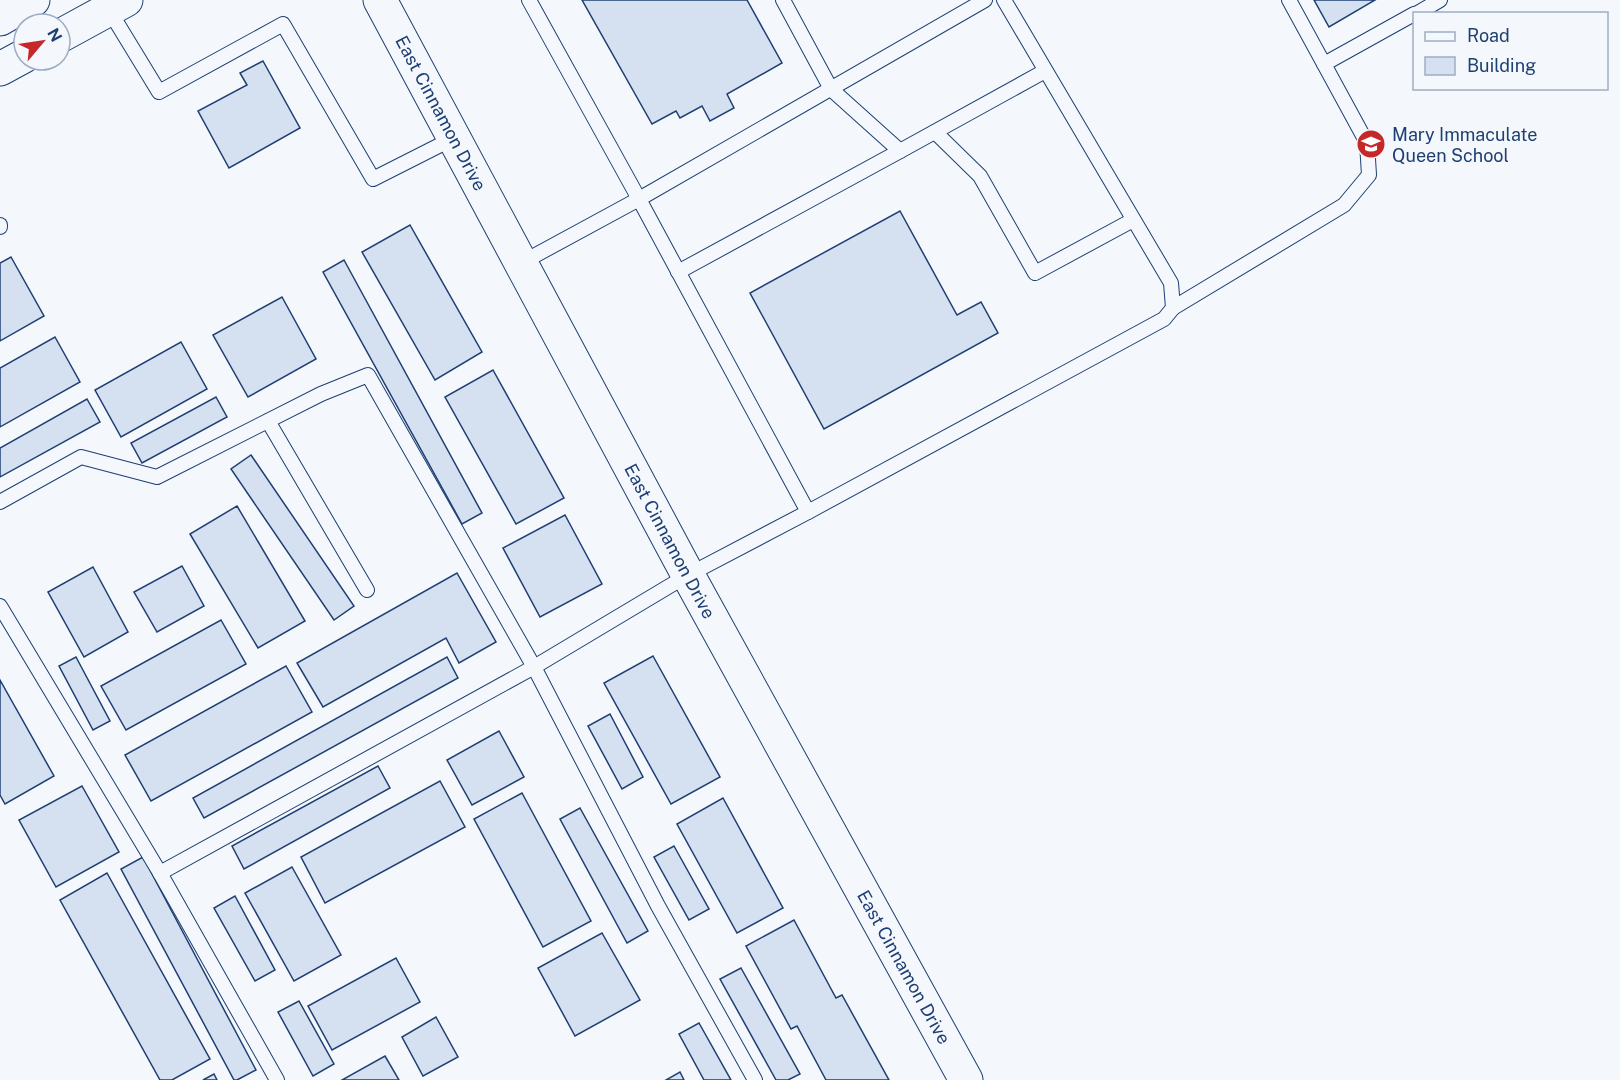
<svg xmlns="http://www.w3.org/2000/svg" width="1620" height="1080" font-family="'Public Sans',sans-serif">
<rect width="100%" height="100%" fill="#f4f7fb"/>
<g fill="#d5e0f0" stroke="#1d3f73" stroke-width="1.5">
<path d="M582 0H747L782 63 727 94 734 108 710 121 702 106 680 118 676 111 652 124Z"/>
<path d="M1314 0H1375L1329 27Z"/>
<path d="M263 61 300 128 229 168 198 111 247 85 240 73Z"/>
<path d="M900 211 957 315 981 302 998 333 824 429 750 293Z"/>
<path d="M410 225 482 352 435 380 362 252Z"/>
<path d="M11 257 44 316 0 341V263Z"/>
<path d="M344 260 482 513 462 524 323 272Z"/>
<path d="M282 297 316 359 248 397 213 335Z"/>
<path d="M55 337 80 382 0 427V368Z"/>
<path d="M181 342 207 389 121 437 95 390Z"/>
<path d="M493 370 564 498 516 524 445 397Z"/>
<path d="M216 397 227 417 142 463 131 443Z"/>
<path d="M87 399 100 422 0 477V448Z"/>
<path d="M251 455 354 606 334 620 231 469Z"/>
<path d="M237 506 305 621 258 648 190 534Z"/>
<path d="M565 515 602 584 540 617 503 548Z"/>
<path d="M182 566 204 606 157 632 134 592Z"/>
<path d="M93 567 128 632 84 657 48 592Z"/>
<path d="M457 573 496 642 459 663 446 638 323 707 297 663Z"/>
<path d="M221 620 246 664 126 730 101 686Z"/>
<path d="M653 656 720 777 671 804 604 683Z"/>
<path d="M76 657 110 721 93 730 59 666Z"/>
<path d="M447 657 458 678 204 818 193 798Z"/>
<path d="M286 666 312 712 151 801 125 755Z"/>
<path d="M0 680 54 776 5 804 0 795Z"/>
<path d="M610 714 643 777 622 789 588 726Z"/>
<path d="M499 731 524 777 472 805 447 760Z"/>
<path d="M378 766 390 788 244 869 232 846Z"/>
<path d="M440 781 465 827 325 903 301 857Z"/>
<path d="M82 786 119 852 56 887 19 820Z"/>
<path d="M522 793 591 921 543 947 474 819Z"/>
<path d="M723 798 783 908 737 933 677 824Z"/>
<path d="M580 808 648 931 627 943 560 819Z"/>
<path d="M674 846 709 909 689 920 654 857Z"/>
<path d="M143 857 256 1070 237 1080H234L121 869Z"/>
<path d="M292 867 341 955 294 981 245 893Z"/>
<path d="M107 873 210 1059 172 1080H160L60 900Z"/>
<path d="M235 896 275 970 255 981 214 908Z"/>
<path d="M794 920 836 998 842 995 889 1080H826L797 1026 791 1029 746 946Z"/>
<path d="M602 933 640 1000 575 1036 538 968Z"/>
<path d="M396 958 420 1002 332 1050 308 1006Z"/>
<path d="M741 968 800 1074 788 1080H776L720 979Z"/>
<path d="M299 1001 334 1064 313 1076 278 1012Z"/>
<path d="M436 1017 458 1057 423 1076 402 1037Z"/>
<path d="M699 1023 731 1080H704L679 1034Z"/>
<path d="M385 1056 399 1080H342Z"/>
<path d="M680 1072 684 1080H666Z"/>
<path d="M214 1074 217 1080H203Z"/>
</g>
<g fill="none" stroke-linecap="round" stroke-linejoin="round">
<g stroke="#1d3f73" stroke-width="16">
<g id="service">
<path d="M529 0 639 199 985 0"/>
<path d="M1289 0 1324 64 1414 14"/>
<path d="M109 10 159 92 283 24 373 179 454 138"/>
<path d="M1416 14 1440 0"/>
<path d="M935 132 980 176 1035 273 1133 220"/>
<path d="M900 151 1045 71"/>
<path d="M0 225V227"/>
<path d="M678 272 900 151 831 89 783 0"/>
<path d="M1173 308 1344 205 1369 175 1367 143 1324 64"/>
<path d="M268 421 367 590"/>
<path d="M0 502 81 457 157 477 321 394 368 375 534 667 658 906 755 1080"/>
<path d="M808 512 1164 319 1173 308 1171 283 1004 0"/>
<path d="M0 606 160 873 277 1080"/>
<path d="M160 873 534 667 688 575 808 512 639 199 521 263"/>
</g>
</g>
<g stroke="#1d3f73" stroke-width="35">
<path id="tertiary" d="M380 0 688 575 966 1080"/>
</g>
<g stroke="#1d3f73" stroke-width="35">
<g id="secondary">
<path d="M0 19 33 0"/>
<path d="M60 36 126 0"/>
<path d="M0 69 24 56"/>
</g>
</g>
<use href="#service" stroke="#f4f7fb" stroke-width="14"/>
<use href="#tertiary" stroke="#f4f7fb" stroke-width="33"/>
<use href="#secondary" stroke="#f4f7fb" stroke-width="33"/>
</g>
<defs>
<g id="school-disc" transform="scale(1.5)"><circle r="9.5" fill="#c62828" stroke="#f4f7fb"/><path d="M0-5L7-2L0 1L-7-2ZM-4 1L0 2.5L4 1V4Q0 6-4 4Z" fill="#fff"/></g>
</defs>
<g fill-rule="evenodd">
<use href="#school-disc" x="1371" y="144"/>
</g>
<g text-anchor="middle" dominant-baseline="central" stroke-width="4.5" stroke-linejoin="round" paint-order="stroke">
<g font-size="18" fill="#1d3f73" stroke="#f4f7fb">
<text transform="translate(441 113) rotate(62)">East Cinnamon Drive</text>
<text transform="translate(670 541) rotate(62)">East Cinnamon Drive</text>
<text transform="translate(904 967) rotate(61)">East Cinnamon Drive</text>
</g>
<g font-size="18" fill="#1d3f73" stroke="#f4f7fb" text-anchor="start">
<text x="1392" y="134">Mary Immaculate<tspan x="1392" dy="21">Queen School</tspan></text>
</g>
</g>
<rect x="1413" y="12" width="195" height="78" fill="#f4f7fb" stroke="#9eadc5" stroke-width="1.5"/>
<rect x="1425" y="32" width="30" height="9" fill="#f4f7fb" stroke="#9eadc5" stroke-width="1.5"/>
<text x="1467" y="42" font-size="18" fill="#1d3f73">Road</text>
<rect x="1425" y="57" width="30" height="18" fill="#d5e0f0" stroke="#9eadc5" stroke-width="1.5"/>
<text x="1467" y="72" font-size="18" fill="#1d3f73">Building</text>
<g transform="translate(42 42) rotate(61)"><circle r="28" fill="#f4f7fb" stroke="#9eadc5" stroke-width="1.5"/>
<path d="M0-4.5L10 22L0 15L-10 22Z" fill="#c62828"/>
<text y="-9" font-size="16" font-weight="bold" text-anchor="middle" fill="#1d3f73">N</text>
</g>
</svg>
